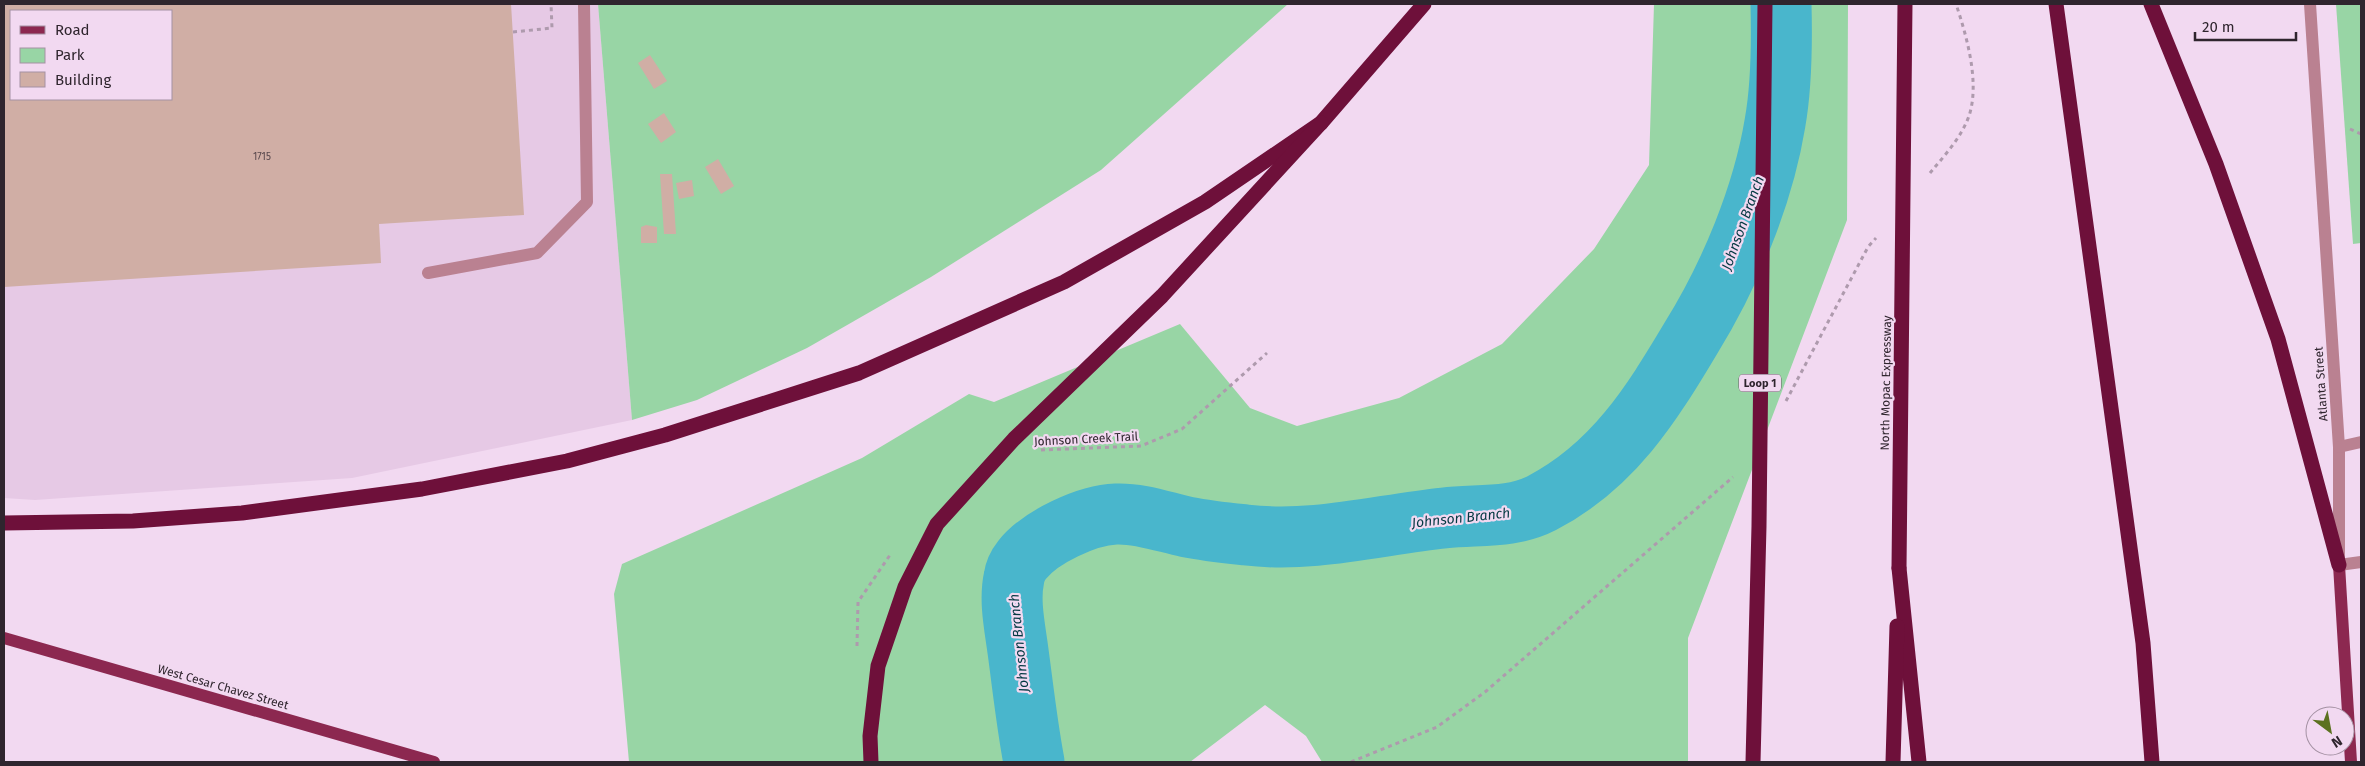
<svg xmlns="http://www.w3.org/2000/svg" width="2365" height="766" font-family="'Fira Sans',sans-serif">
<rect width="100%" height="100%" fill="#f2d9f1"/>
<path fill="#e6c9e5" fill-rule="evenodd" d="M4 4H598L632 420 352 478 35 500 4 498ZM11 11H171V99H11Z"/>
<g fill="#98d5a5">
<path d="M598 4H1288L1101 170 931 277 807 348 697 400 632 420Z"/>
<path d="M1654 4H1848L1847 220 1688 638V762H1322L1306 736 1265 705 1190 762H629L614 594 622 564 862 458 969 394 994 402 1180 324 1250 408 1297 426 1399 398 1502 344 1594 249 1649 165Z"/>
<path d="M2336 4H2361V243L2353 244Z"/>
</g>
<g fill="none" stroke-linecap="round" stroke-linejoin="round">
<path stroke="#49b6cc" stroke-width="61" d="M1034 762C1027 725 1023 688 1018 651 1015 628 1009 601 1014 578 1015 571 1018 565 1022 560 1040 537 1087 515 1116 514 1140 513 1164 522 1187 527 1207 531 1227 533 1246 535 1313 543 1378 525 1444 518 1477 514 1511 519 1542 503 1613 466 1651 405 1691 338 1730 275 1763 196 1775 123 1782 84 1782 43 1781 4"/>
</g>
<g fill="#d0aea5" fill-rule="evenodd">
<path d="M4 4H511L524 215 379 224 381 263 4 287ZM11 11H171V99H11Z"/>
<path d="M650 55 667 81 654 89 638 63Z"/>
<path d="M664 113 676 132 661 143 648 124Z"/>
<path d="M718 159 734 186 721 194 705 167Z"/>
<path d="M660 174H672L676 234H664Z"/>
<path d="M692 180 694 196 679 199 676 183Z"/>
<path d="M646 225 657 227V243H641V227Z"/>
</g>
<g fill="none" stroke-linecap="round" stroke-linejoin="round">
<g stroke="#ae9aad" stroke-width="3" stroke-dasharray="4 4" stroke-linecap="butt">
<path d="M513 32 552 28 551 4"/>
<path d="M2350 129 2361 134"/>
<path d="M1930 173C1944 156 1961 138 1969 116 1980 83 1967 37 1956 4"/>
<path d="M1786 401 1868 247 1876 238"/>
<path d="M1041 450 1141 446 1182 429 1267 353"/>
<path d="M857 646 858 602 890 555"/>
<path d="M1351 762 1437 727 1485 692 1733 477"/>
</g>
<g stroke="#ba8191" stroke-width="12">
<path d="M2310 4 2339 447V565L2361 562"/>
<path d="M428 273 537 253 587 202 584 4"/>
<path d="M2339 447 2361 442"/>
</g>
<g stroke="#8c2850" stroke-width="12">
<path d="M2339 565 2351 762"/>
<path d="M4 638 434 762"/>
</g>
<g stroke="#6e103a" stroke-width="15">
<path d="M2056 4 2143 643 2152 762"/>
<path d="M2151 4 2216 164 2278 339 2339 565"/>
<path d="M4 523 133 521 242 513 422 489 567 461 665 435 859 373 1064 282 1205 202 1321 123 1424 4"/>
<path d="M1899 568 1919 762"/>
<path d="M1893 762 1897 626"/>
</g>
<g stroke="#6e103a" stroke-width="15">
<path d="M1899 568 1905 4"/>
<path d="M871 762 870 736 878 666 905 587 937 524 1014 439 1162 296 1321 123"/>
<path d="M1753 762 1759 526 1765 4"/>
</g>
</g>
<g text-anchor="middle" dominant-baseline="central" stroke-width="4.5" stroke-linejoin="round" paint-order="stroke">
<g font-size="10" fill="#57474c">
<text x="262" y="157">1715</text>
</g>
<rect fill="#f2d9f1" stroke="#6a5b68" stroke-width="1" x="1739" y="374.5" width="42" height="17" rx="4"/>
<g font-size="11" font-weight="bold" fill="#2f252e">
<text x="1760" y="383">Loop 1</text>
</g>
<g font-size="12" fill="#2f252e" stroke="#f2d9f1">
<text transform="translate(1886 383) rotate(-89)">North Mopac Expressway</text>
<text transform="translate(2321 384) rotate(-94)">Atlanta Street</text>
<text transform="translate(1086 439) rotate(-3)">Johnson Creek Trail</text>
<text transform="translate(223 687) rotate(16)">West Cesar Chavez Street</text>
</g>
<g font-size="14" font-style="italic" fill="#043942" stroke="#f2d9f1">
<text transform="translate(1743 223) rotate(-70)">Johnson Branch</text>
<text transform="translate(1461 518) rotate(-6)">Johnson Branch</text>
<text transform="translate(1019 643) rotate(-96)">Johnson Branch</text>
</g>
</g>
<rect width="2365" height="766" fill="none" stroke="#2f252e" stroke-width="10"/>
<rect x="10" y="10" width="162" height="90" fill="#f2d9f1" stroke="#a491a3"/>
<rect x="20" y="26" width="25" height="8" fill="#8c2850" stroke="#a491a3"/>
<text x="55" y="35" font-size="15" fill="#2f252e">Road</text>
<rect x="20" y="48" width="25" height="15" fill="#98d5a5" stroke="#a491a3"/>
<text x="55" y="60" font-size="15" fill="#2f252e">Park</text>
<rect x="20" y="72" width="25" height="15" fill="#d0aea5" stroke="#a491a3"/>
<text x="55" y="85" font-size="15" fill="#2f252e">Building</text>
<g transform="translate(2330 731) rotate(148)"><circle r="24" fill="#f2d9f1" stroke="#a491a3"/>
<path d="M0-4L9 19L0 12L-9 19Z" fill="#5c7120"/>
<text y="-8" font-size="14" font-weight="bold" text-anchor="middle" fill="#2f252e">N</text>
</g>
<path d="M2195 32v8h101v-8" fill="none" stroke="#2f252e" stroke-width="2.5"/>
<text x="2202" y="32" font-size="15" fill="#2f252e" stroke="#f2d9f1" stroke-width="4" paint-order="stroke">20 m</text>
</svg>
